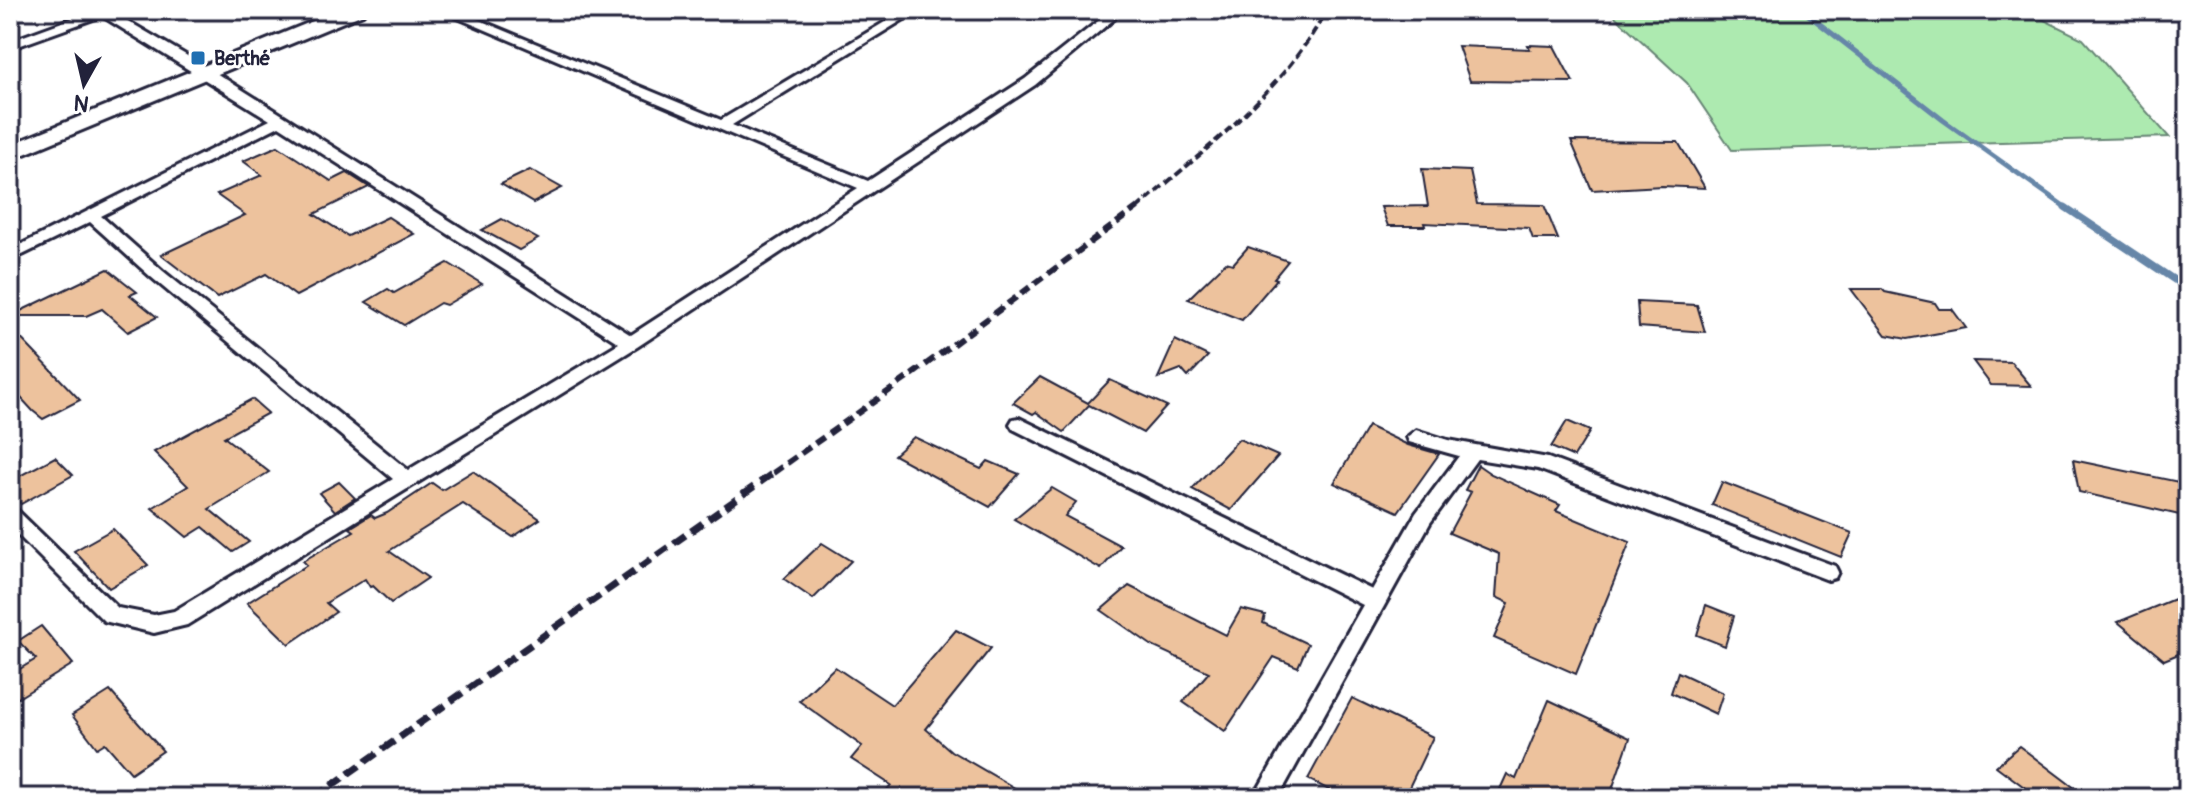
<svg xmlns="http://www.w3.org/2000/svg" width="2198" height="808" font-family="Pangolin,sans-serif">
<rect width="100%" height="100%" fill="#fff"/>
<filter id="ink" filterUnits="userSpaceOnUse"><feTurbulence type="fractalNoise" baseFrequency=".0125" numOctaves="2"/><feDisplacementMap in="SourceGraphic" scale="16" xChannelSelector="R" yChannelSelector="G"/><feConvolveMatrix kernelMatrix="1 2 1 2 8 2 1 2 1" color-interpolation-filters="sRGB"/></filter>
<g filter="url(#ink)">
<path fill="#adeab0" stroke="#688676" stroke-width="2" d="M1608 10H2024L2083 39 2169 137 1732 150 1687 83Z"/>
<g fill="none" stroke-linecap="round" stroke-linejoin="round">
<path stroke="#6686a8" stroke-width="5" d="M1802 10 1943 120 2068 209"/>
<path stroke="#6686a8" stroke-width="7" d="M2065 207 2188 289"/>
</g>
<g fill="#edc29d" stroke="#22223b" stroke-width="2">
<path d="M1528 45 1554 46 1573 82 1470 81 1458 46 1530 49Z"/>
<path d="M1571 141 1678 142 1705 188 1662 186 1592 190Z"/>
<path d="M278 146 331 181 347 173 369 187 314 214 348 236 388 217 414 234 296 296 266 274 217 298 161 255 245 215 217 195 262 175 243 161Z"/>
<path d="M1422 169 1470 171 1477 204 1544 205 1558 239H1533L1529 228 1424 223 1425 226H1388L1381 207 1428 206Z"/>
<path d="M530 170 562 188 533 203 501 184Z"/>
<path d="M502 219 538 239 519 250 482 230Z"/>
<path d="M1248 247 1288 261 1274 278 1277 279 1242 320 1188 299 1226 262 1233 264Z"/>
<path d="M448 263 482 284 446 305 440 303 404 325 366 302 388 289 394 293Z"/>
<path d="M108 269 137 292 130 295 157 317 128 332 102 309 86 316H10Z"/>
<path d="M1851 289H1882L1885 292 1935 303 1939 309H1952L1966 328 1907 339 1886 335Z"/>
<path d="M1637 302 1697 305 1705 332 1639 327Z"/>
<path d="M10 327 80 400 43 419 33 411 10 386Z"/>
<path d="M1175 340 1208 356 1188 377 1181 369 1158 378Z"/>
<path d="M1973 361 2011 362 2031 386 1991 385Z"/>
<path d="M1040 377 1088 403 1110 380 1167 406 1143 433 1089 405 1064 432 1036 412 1033 414 1013 403Z"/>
<path d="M252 399 268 413 224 437 269 472 209 509 249 542 233 552 203 527 187 537 152 508 188 486 154 452Z"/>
<path d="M1567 421 1590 431 1574 457 1551 447Z"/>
<path d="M1368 426 1408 445 1439 454 1398 512 1334 483Z"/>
<path d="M914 437 981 469 988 461 1019 474 990 507 894 455Z"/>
<path d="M1239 439 1278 456 1231 510 1192 489Z"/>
<path d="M55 457 73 475 21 504 10 492V481Z"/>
<path d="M2073 460 2179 482 2181 495 2188 496V517L2079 492Z"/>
<path d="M1478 465 1491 474 1560 505 1556 511 1630 542 1576 674 1494 638 1509 603 1496 597 1499 554 1449 533 1471 492 1465 490Z"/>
<path d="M473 471 540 519 513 537 463 504 389 551 428 578 391 603 373 586 370 587 365 579 326 603 336 612 289 644 247 603 307 565 303 561 354 531 350 528 371 515 375 518 387 513 432 483 442 490Z"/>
<path d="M339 482 355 498 335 511 319 493Z"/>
<path d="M1722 482 1852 533 1841 557 1712 505Z"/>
<path d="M1052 488 1076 502 1065 516 1121 546 1101 569 1014 519Z"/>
<path d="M113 529 148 565 109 588 74 551Z"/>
<path d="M822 543 851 561 813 599 784 579Z"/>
<path d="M1129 586 1226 635 1241 609 1265 615 1263 623 1308 644 1298 667 1274 657 1225 731 1183 702 1209 672 1154 647 1101 610Z"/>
<path d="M2179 597 2188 604V650L2164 660 2118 622Z"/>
<path d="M1706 605 1734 616 1725 646 1697 635Z"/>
<path d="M41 626 73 664 10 703V675L36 659 18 641Z"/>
<path d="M956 630 991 648 926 729 951 751 1032 798H880L891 785 851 759 862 746 799 701 835 667 892 705Z"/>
<path d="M1678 672 1723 693 1716 714 1671 693Z"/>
<path d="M110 691 163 751 131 773 105 743 97 748 72 715Z"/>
<path d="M1352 698 1433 737 1404 798H1344L1308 779Z"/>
<path d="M1549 700 1630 738 1609 798H1496L1507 774 1516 779Z"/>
<path d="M2019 746 2088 798H2039L1996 766Z"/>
</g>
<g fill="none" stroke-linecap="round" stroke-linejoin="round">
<g stroke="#22223b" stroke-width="6">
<g id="street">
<path d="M95 10H109L208 68 631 335 858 188 439 10H455L721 120 905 10H919L732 125 868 181 1025 79 1112 10H1125L1035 85 637 347 187 625 154 633 104 621 10 527V508L17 510 118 608 154 615 174 611 393 479 151 277 90 222 10 261V250L270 120 102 16 10 49V41ZM279 126 619 343 408 470 163 271 101 216Z"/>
<path d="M1019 418 1372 590 1416 513 1459 456 1409 442 1407 437 1416 430 1448 440 1548 458 1835 566 1838 572 1835 578 1828 580 1538 469 1477 459 1430 523 1278 798H1253L1363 605 1013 429 1010 424 1013 419Z"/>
</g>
</g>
<g stroke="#22223b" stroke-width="6">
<path id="primary" d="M340 10H365L363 14 10 160V145Z"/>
</g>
<use href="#street" fill="#fff" fill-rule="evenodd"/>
<use href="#primary" fill="#fff" fill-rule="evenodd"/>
<path stroke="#22223b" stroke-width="4" stroke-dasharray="9 4" stroke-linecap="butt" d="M1136 209C1208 147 1280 94 1327 10"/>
<path stroke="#22223b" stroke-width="6" stroke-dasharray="11 6" stroke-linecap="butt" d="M773 473 913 374 1138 207"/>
<path stroke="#22223b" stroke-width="7" stroke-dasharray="14 7" stroke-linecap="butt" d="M314 798 776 471"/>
</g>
</g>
<rect fill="#1f6fb2" stroke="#fff" stroke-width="3" x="190" y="50" width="16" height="16" rx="4"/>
<g text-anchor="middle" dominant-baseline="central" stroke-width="6" stroke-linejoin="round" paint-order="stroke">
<g font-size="20" font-weight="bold" fill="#22223b" stroke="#fff" text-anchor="start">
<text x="214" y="58">Berthé</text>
</g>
</g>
<rect width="2198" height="808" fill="none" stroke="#fff" stroke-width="40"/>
<rect x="20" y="20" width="2158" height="768" fill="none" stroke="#22223b" stroke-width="3" filter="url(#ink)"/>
<g transform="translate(84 84) rotate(188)" stroke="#ffffff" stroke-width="6" paint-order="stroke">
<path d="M0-6L14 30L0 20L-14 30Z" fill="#22223b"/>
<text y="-12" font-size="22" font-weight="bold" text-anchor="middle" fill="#22223b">N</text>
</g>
</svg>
